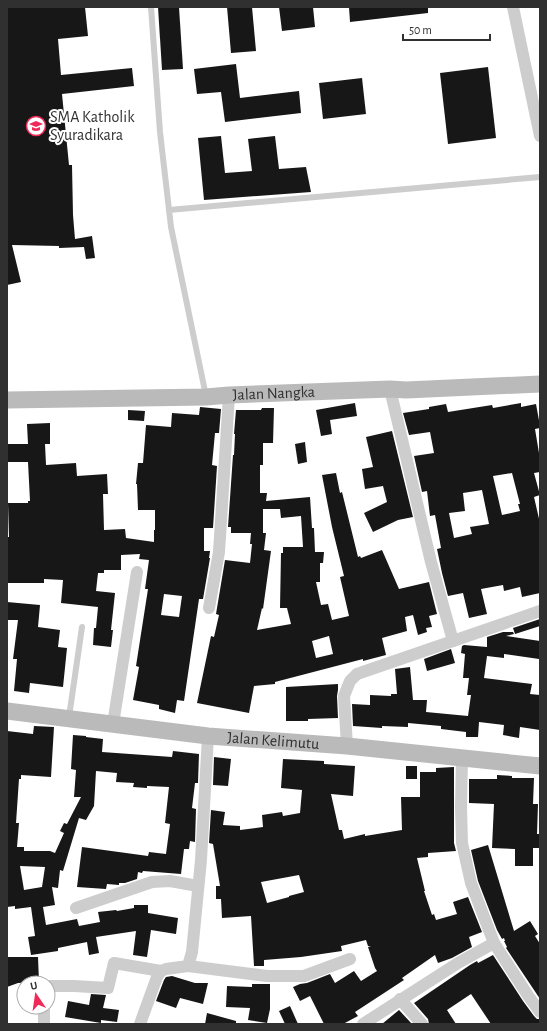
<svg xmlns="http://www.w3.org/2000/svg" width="547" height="1031" font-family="'Alegreya Sans',sans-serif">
<rect width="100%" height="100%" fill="#fff"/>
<g fill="#171717" fill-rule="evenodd">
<path d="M7 7H85L88 36 58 39 61 75 132 68 134 86 62 94 69 165H72L73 215 75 239 92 236 95 258 86 259 84 247 59 248V246L12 245 21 282 7 285Z"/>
<path d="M158 7H179L183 69 162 70Z"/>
<path d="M227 7H252L256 51 231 53Z"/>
<path d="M279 7H313L315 27 282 31Z"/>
<path d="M349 7H428V13L350 22Z"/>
<path d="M236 64 240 98 299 91 301 113 225 122 221 92 197 94 194 69Z"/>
<path d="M488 67 496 138 448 144 440 73Z"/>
<path d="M362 78 366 114 323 119 319 83Z"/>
<path d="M221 136 225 173 252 171 248 139 275 136 279 169 306 167 311 192 204 200 198 138Z"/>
<path d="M355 403 357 416 330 420 332 434 321 436 316 410Z"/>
<path d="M521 403V407L536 404 540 426V428L535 429 540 459V472L534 473 540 495 534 497 540 523V593L522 597 520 587 504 591 503 585 481 589 487 614 469 618 463 593 448 596 442 573 437 549 441 548 435 515 430 516 427 491 422 492 414 456 434 453 430 432 409 435 403 413 429 409V407L446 404 448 412 492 405 493 408ZM512 473 520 504H518L520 511 502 515 493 476ZM482 490 489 524 470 527 472 534 454 538 449 513 465 511 463 493Z"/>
<path d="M200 407 221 409 219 433H215L212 465 217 466 213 528H204V551H210L209 558H210L203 599H199L184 701 177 700 175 713 159 709V705L133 700 139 667 136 666 148 589H145L149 560 139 559 140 554 121 555V570H104V573H98L96 591 115 593 111 630H113L111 647 93 645 94 628H96L98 607 61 603 63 580 44 579V583H7V537H9L8 503H28V501H30L28 462H7V444H28L27 424 50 423V444H45L46 465 76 463 77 476 107 474 108 494H103L104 530 125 529 126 538 154 542V530H155V510H138L137 484H136L138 463H143L146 425 171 427 172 413 199 415ZM164 594 182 596 179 617 161 615Z"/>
<path d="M262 408H274L273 443H263V465H260V493H267L266 501 310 497 312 528H314L315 552H324L323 563H320V582H316L321 605 328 604 332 620 349 616 340 577 344 576 332 527 322 475 336 473 340 493 342 492 358 557 360 556 361 558 382 550 399 589 429 582 437 614 429 616 432 627 426 628 427 632 418 635 413 615 405 617 407 631 382 638 386 655 363 661V659L275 682V684L254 686 249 713 197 703 211 636 214 637 219 615 216 614 225 560 250 563 252 544H250L251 533H231V527H228L233 455H234L235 434H234L236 410H261ZM263 509H280L281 518 301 516 303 547H283V553H281L280 608H287L291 624 257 630 262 608 263 609 271 551 264 550 266 533H263ZM329 636 333 654 316 658 312 641Z"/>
<path d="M128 410 145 411 144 421 128 420Z"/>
<path d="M392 431 413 517 398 520 373 532 364 513 387 502 383 486 365 489 362 469 373 467 366 437Z"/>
<path d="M305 442 307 462 298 464 295 444Z"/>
<path d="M7 602 40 605 38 627 60 630 58 647 67 648 63 687 30 683 29 693 14 691 17 659H13L18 620H7Z"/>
<path d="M540 619V626L515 634 513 628Z"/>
<path d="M503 632H513L514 634 506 636 540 641 539 659 504 654V658L487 656 484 678 532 684 530 694 540 695V730L520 727 519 738 503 735 504 725 479 722 478 737H466V732L441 729V726L408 723V727L382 726V728L353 726 352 704 370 705V695L391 696V694H397L395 669 410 667 413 700H427L426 712 468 716 471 695H467L469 678H463L465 654 461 653 462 646 464 645 487 647V637Z"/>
<path d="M451 649 455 663 427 671 424 659Z"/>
<path d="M338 684V690L337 696 338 718 308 719V721H286V687Z"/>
<path d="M34 726 54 727 51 777 21 775V779H19L16 823H19L17 847H24V851H50L55 853 64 833 60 831 64 823 67 824 81 797H74L76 770 71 769 73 735 86 736V737L103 739 102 752 172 757 173 751 199 754 198 783H195L192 808 196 809 195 842 190 841 189 849H184L181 874 143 871 142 873 138 872 137 879 125 883H119V885L107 884 106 889 77 887 82 847 148 856 149 852 166 854 170 824 165 823 169 787 147 786V788L133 787 134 783 116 782 117 773 96 771 94 806 86 820 79 818 63 871 60 870 58 888 52 887 55 905 43 907 46 925 77 919 79 926 100 922 98 912 116 910 117 911 134 908V905H148V913L178 918 176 934 151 930 147 957 133 955 136 931 96 937 99 953 89 955 87 942 58 948V951L31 955 28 937 35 936 31 907 15 909V906L7 907V731L33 734ZM20 866 45 867 42 887 24 890Z"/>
<path d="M214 757 231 759 228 786 213 785Z"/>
<path d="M283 759 324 761V764L355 766 353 796 331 794 339 830H342L344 839 365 834V836L402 830 401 797H420V772H436V768L454 767V843L456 851 428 853V857L417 858 425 891H424L432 915 434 914 436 920 457 914 453 902 468 897 482 932 469 937 472 947 452 958 438 963 435 955 402 978 404 980 355 1012 358 1016 343 1024H324L310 996 300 1001 293 987 300 984 307 983 330 974 335 983 354 971 361 981 377 971 375 968 368 947 371 946H368L366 940 341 946 342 951 301 957 264 960V966H254L251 916 222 918 221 899H216V886H220L213 844 209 843 211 810 225 812 223 825 240 826V830L263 827 262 815 282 812 283 816 300 813 302 790 281 788ZM299 875 304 892 289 896V897L267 903 261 882Z"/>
<rect x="406" y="766" width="11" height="13"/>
<path d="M497 775 512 776V778H534L533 804H538L537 834H540L539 848H533V866H515V849L492 848 494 804 469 803V779H497Z"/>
<path d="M488 845 514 931 530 921 538 934 535 936 540 944V999L506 948 507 947 504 941H505L504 938 502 939 497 930 478 881 471 850Z"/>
<path d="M493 955 523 1001 534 1016 537 1019H540V1024H491L471 994 447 1010 456 1024H429L428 1019 414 1003 470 965 477 961 478 963Z"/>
<path d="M7 957H38L39 982 18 983 7 987Z"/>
<path d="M172 976 195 983H208L203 1004 180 998 176 1008 156 1001 164 980 166 977Z"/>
<path d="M252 984H270V1009L267 1023 248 1020 250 1008 226 1007 227 986 252 987Z"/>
<path d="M91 994 106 995 103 1008 119 1010 117 1022 101 1020V1023L65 1017 68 1001 89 1005Z"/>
<path d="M290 1006 298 1024H285L279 1011Z"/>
<path d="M399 1010 412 1024H382Z"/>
<path d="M207 1013 236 1021V1024H205Z"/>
</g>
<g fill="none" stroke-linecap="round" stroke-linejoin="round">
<g stroke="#cdcdcd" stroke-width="6">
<path d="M151 7 160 132 171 227 206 396"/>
<path d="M169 210 540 177"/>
<path d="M69 717 82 627"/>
</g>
<g stroke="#cdcdcd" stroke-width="12">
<path d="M513 7 540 136"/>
<path d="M390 389 431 562 453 641"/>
<path d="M209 608 219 552 229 395"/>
<path d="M113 724 137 572"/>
<path d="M347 746 344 696 350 681 357 674 540 611"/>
<path d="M462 758 461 807 462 843 471 883 494 943 529 997 540 1012"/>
<path d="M76 908 152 882 170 881 198 886"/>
<path d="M188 966 267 976H304L350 959"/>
<path d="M48 986H74L108 988 114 963 161 971"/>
<path d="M400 999 422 1024"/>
<path d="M44 1024V1007"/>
<path d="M140 1024 157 977 161 971 166 969 188 966 192 952 201 860 208 736"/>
<path d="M363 1024 458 963 494 943"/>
</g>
<g stroke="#bababa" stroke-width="17">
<path id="s1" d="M7 400 206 397 229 395 390 389 406 390 540 384"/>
<path id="s2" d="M7 711 208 736 347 746 540 766"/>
</g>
</g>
<defs>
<g id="school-ring" transform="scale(1)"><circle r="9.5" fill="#fff" stroke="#f02959" stroke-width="1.5"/><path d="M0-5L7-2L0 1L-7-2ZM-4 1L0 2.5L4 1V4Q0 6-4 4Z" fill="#f02959"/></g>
</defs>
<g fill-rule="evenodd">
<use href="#school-ring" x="36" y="126"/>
</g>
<g text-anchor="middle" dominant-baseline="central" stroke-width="4" stroke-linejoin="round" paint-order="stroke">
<g font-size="16" fill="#303030" stroke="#fff" text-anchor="start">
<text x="50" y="117">SMA Katholik<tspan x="50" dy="18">Syuradikara</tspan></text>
</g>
<g font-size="16" fill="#303030" stroke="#fff">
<text stroke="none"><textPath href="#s1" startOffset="267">Jalan Nangka</textPath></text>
<text stroke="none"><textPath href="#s2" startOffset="268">Jalan Kelimutu</textPath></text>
</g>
</g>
<rect width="547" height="1031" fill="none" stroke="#303030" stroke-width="16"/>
<g transform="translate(36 995) rotate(347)"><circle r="19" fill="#ffffff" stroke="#acacac"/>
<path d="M0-3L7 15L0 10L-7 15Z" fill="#f02959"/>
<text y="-6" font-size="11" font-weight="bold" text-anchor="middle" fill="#303030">U</text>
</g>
<path d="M403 34v6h87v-6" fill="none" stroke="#303030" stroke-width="2"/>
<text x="409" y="34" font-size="12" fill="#303030" stroke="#ffffff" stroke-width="3" paint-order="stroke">50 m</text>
</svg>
